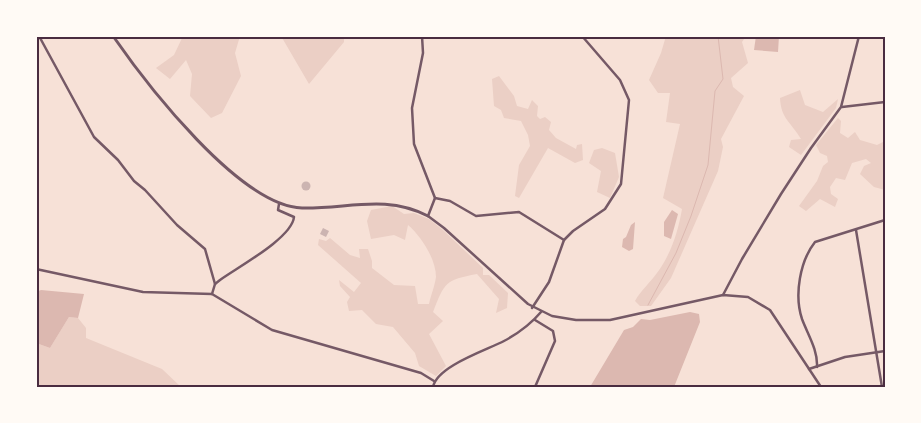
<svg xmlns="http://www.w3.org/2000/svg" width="921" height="423" font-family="'Work Sans',sans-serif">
<rect width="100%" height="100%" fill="#f7e1d7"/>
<g fill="#ebcfc5">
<path d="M183 36H240L235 53 241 76 222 113 211 118 190 96 192 74 186 60 170 79 156 68 174 55Z"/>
<path d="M281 36H344V42L309 84Z"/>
<path d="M666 36H746L742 42 748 63 731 78 733 87 744 96 721 139 723 147 718 171 671 278 651 306H640L635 301C641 290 650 283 657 273 671 254 678 232 682 209L663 198 680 124 666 122 670 93H658L649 80 661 53Z"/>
<path d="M499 76 514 96 517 106 528 109 532 100 538 106 537 116 540 119 545 117 551 122 549 130 556 138 576 149 577 145 582 144 583 160 575 163 548 148 519 198 515 196 519 165 530 146 528 135 521 121 504 118 501 110 494 106 492 79Z"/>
<path d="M800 90 805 105 823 112 838 99 836 108 801 155 789 147 791 140 801 139C791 122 781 119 780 98Z"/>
<path d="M838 118 841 121 840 133 848 138 855 132 860 140 877 145 885 141V190L874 187 860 174 864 166 871 163 866 159 852 163 845 180 836 178 830 187 831 194 838 199 835 207 820 199 806 211 799 206 817 181 823 166 828 162 827 156 820 153 816 145Z"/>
<path d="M602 148 615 153 619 177 610 198 597 192 601 171 589 163 594 150Z"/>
<path d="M392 206 404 214 414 213 429 219 443 230 483 268V275H489L508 293 507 308 496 313 499 299 477 274C445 280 445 282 433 312L443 321 429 334 446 366 436 376 419 366 415 353 393 327 376 324 362 310 349 311 347 302 350 297 340 286 339 280 354 292 361 283 318 245 319 239 326 241 330 238 350 255 360 258 359 249H368L372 261V268L394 285 415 286 418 304H429C431 295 435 285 436 277 436 259 421 236 408 225L405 240 394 235 371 239 367 221 371 210Z"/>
<path d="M69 317 78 318 86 328V338L162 369 181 387H36V343L50 348Z"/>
</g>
<g fill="#dcb8b0">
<path d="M756 36H779L778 52 754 50Z"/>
<path d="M672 210 678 214 671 239 664 236V222Z"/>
<path d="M635 222 633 249 629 251 622 247 623 239 626 237 631 225Z"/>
<path d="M41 290 84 294 78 318 69 317 50 348 36 343V292Z"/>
<path d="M690 312 699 314 700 322 674 387H590L624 330 633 327 641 319 650 320Z"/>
</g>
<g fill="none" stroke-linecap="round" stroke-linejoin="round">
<path stroke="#dcb8b0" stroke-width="1" d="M648 305 676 253 691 216 708 165 715 91 723 79 718 36"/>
</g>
<g fill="#ccb4b1">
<circle cx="306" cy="186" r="4.5"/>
<path d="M323 228 329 231 326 237 320 234Z"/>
</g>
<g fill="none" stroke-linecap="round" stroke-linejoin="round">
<g stroke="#755966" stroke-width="2.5">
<path d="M39 36 94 137 118 160 134 181 145 190 177 225 205 249 215 284"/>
<path d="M422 36 423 53 412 108 414 144 435 198 428 216 444 228 528 304 552 316 576 320H610L723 295 748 297 770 310 821 387"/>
<path d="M842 107 885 102"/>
<path d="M435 198 450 201 476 216 519 212 564 240"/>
<path d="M856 230 882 387"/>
<path d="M36 269 143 292 212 294 272 330 421 373 434 381"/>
<path d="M212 294 215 284 220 280C238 267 292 238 294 217L278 210 279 204"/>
<path d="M723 295 742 259 781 194 811 148 841 107 859 36"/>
<path d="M532 308 549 282 564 240 573 231 605 209 621 184 629 100 620 80 582 36"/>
<path d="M535 320 553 331 555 341 535 387"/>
<path d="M817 367C818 350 808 335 802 319 794 295 800 261 815 242L885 220"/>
<path d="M809 369 845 357 885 351"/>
<path d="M433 387C437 366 487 350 504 341 519 333 530 325 541 312"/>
</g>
<path stroke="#755966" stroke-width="3" d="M113 36C147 85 240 206 302 208 348 209 385 194 428 216"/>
</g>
<rect width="921" height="423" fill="none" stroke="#fffaf5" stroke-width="75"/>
<rect x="38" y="38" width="846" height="348" fill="none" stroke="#4a2c40" stroke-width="2"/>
</svg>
